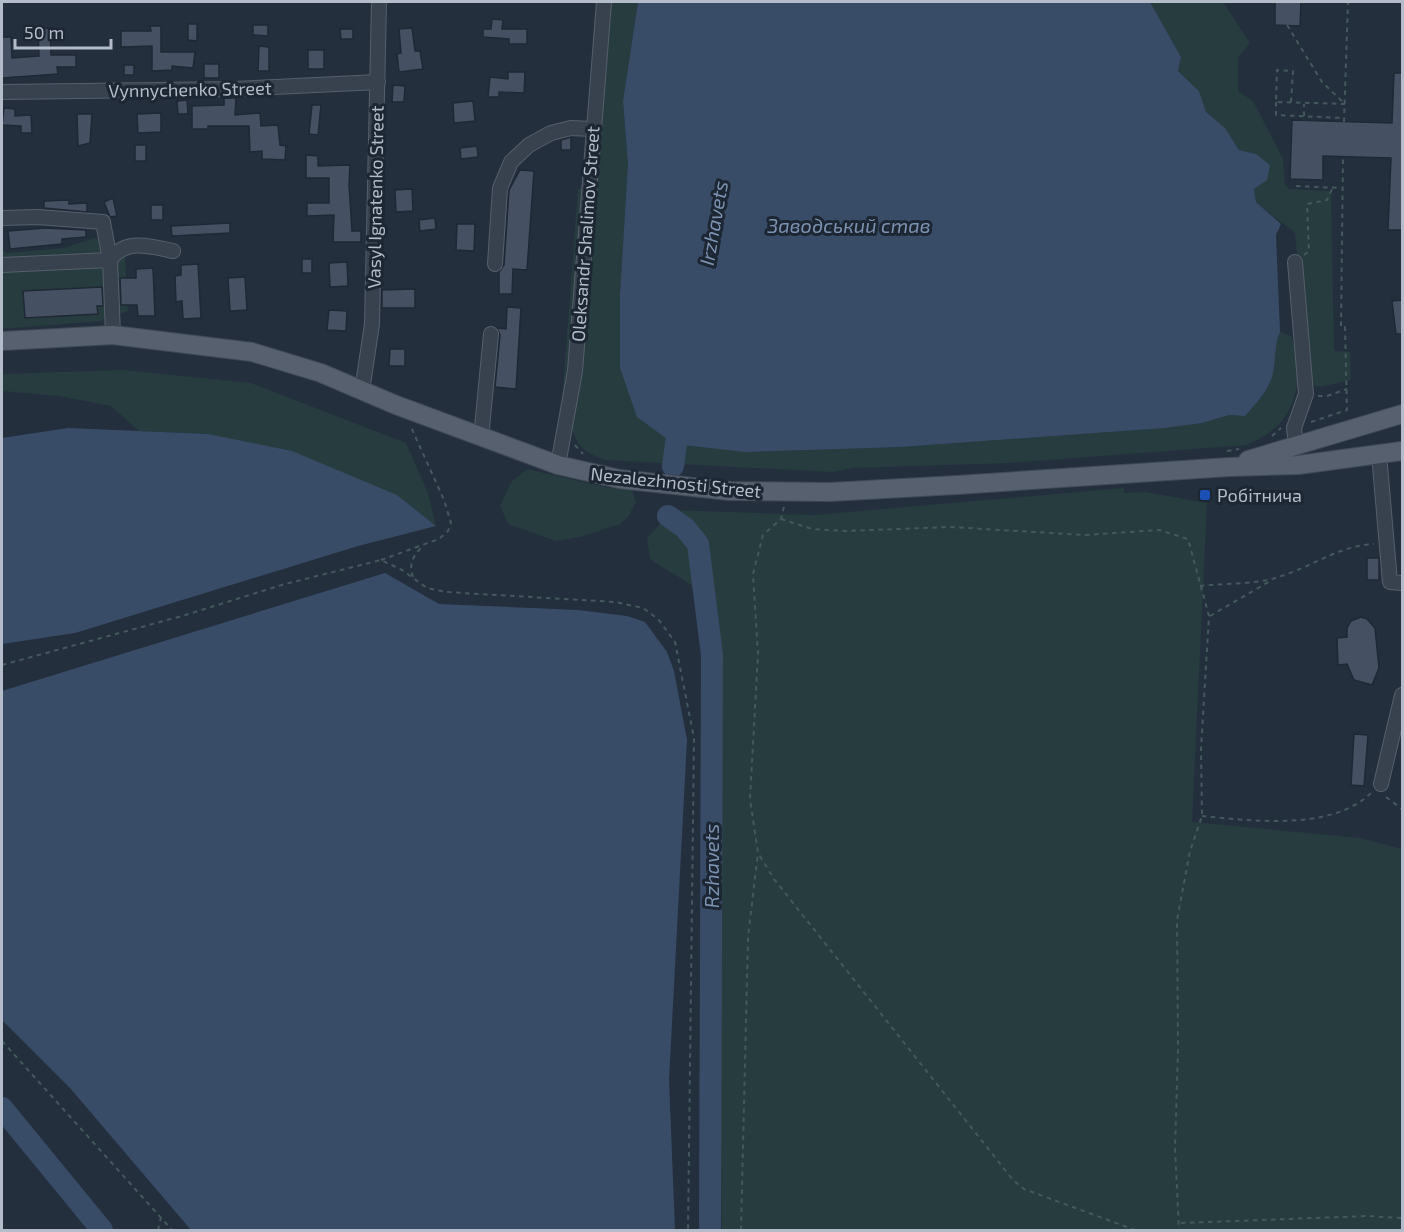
<svg xmlns="http://www.w3.org/2000/svg" width="1404" height="1232" font-family="'Exo 2',sans-serif">
<rect width="100%" height="100%" fill="#242f3e"/>
<g fill="#263c3f">
<path d="M607 2H638L623 101 628 164 620 294 745 452 901 447 1165 428 1202 423 1229 415 1245 416C1255 403 1268 392 1272 375 1276 361 1274 346 1280 332L1291 336C1307 383 1295 427 1246 445L1008 463 853 468 832 472 606 460C569 448 583 438 561 415L578 189 594 188Z"/>
<path d="M1150 2H1223L1250 43 1238 58V91L1253 101 1283 159 1285 184 1289 189 1331 191 1334 351 1350 352 1351 380 1320 387 1311 385 1295 233 1256 202 1254 188 1256 154 1239 150 1225 128 1206 112 1199 91 1178 71 1181 57Z"/>
<path d="M94 238 121 245 125 255 128 311 115 316 109 314 102 321 2 329V250L7 253 64 248Z"/>
<path d="M123 370 251 383 406 443 428 493 436 526 397 495 208 434 139 431 111 406 59 396 2 391V374Z"/>
<path d="M527 469 610 488 632 490 636 502 628 517 620 524 580 537 556 541 508 524 500 506 512 481Z"/>
<path d="M1124 488V493L1145 492 1207 503 1192 822 1360 838 1402 849V1230H722L715 696 705 596C688 580 668 572 650 559L647 538 673 510 814 515Z"/>
</g>
<g fill="#394c67">
<path d="M638 2H1150L1181 57 1178 71 1199 91 1206 112 1225 128 1239 150 1256 154 1270 165 1267 180 1254 189 1256 202 1281 224 1276 235 1280 332C1274 346 1276 359 1273 373 1269 391 1256 403 1245 416L1229 415 1202 423 1165 428 901 447 745 452 674 444 637 417 620 368V294L628 164 623 101Z"/>
<path d="M68 428 208 434 292 451 397 495 436 526 358 546 75 633 2 644V438Z"/>
<path d="M385 573 439 604 578 610 627 616 645 622 667 652 674 671 687 740 669 1080 675 1230H191L70 1088 2 1020V691Z"/>
</g>
<g fill="none" stroke-linecap="round" stroke-linejoin="round">
<g stroke="#394c67" stroke-width="22">
<path d="M673 466 680 414"/>
<path d="M668 516 685 528 698 544 712 655 710 1230"/>
<path d="M2 1108 102 1230"/>
</g>
</g>
<g fill="#455162" stroke="#1f2835" stroke-width="1.5">
<path d="M1275 2H1301L1300 26 1275 25Z"/>
<path d="M492 19 503 20 502 29H527V44H509V39L483 37V29H491Z"/>
<path d="M188 24H197V41L188 40Z"/>
<path d="M253 25H268V36L253 35Z"/>
<path d="M150 26H161V52H195L193 68 172 66V70L152 71V46L121 47V31H151Z"/>
<path d="M50 28 51 55H76V67H57L58 74 2 78V37H11L12 58 39 56 38 29Z"/>
<path d="M412 28 415 51H420L423 69 399 72 397 54 401 53 399 29Z"/>
<path d="M340 29H353V39H341Z"/>
<path d="M259 46 269 47V71H258Z"/>
<rect x="308" y="50" width="16" height="19"/>
<rect x="204" y="64" width="15" height="14"/>
<rect x="124" y="65" width="10" height="10"/>
<path d="M508 72H525L524 93 499 92V97H488L490 77 508 79Z"/>
<path d="M1394 73H1402V230H1388L1391 158 1323 156V180L1290 179 1292 120 1392 123Z"/>
<path d="M393 85 405 86 404 102H392Z"/>
<path d="M224 98H236L235 115 260 113 261 126 278 125 280 145 286 146 285 160 262 159V151L250 152 249 126H208V129H192V106L224 105Z"/>
<path d="M187 100 188 114H178L177 101Z"/>
<path d="M473 101 475 121 454 123 453 103Z"/>
<path d="M312 105H321L318 135 309 134Z"/>
<path d="M4 108 15 109V116L31 115 32 133H21V126L2 125Z"/>
<path d="M161 113V132L138 133 137 114Z"/>
<path d="M77 114H92L90 143 78 146Z"/>
<path d="M571 137V150H561V140Z"/>
<rect x="135" y="145" width="11" height="16"/>
<path d="M477 146 478 157 461 159 460 148Z"/>
<path d="M306 155 318 156V166L350 165 349 185 352 231H361V242H333L334 215 307 216V203H329V178H306Z"/>
<path d="M520 170 534 171 527 270 513 269 512 294H499V272L504 265 509 190Z"/>
<path d="M412 189 413 211 396 212 395 190Z"/>
<path d="M113 198 117 216 110 217 104 202Z"/>
<path d="M69 200V204L87 203V212L44 208V201Z"/>
<rect x="151" y="205" width="12" height="15"/>
<path d="M435 218 436 229 420 231 419 220Z"/>
<path d="M230 223V233L172 236 171 226Z"/>
<path d="M457 224H475L474 251 456 250Z"/>
<path d="M45 228 86 230V237L62 239V244L10 249 8 231Z"/>
<rect x="302" y="259" width="10" height="14"/>
<path d="M347 262 348 286 330 287 329 263Z"/>
<path d="M198 264 201 318 183 319 182 301 176 302 175 276 181 275V265Z"/>
<path d="M153 268 155 316H138L137 305H121L120 278H136V269Z"/>
<path d="M245 277 247 310 230 311 228 278Z"/>
<path d="M102 287 103 306H97L98 314 25 318 23 291Z"/>
<path d="M415 289V308H382V290Z"/>
<path d="M1402 300V334H1396L1392 301Z"/>
<path d="M507 307 521 308 516 389 495 387 500 335 497 328 506 329Z"/>
<path d="M329 310 347 311 346 331 327 330Z"/>
<path d="M390 349H405V366H389Z"/>
<rect x="1367" y="558" width="12" height="22"/>
<path d="M1361 617 1367 619 1375 628 1379 668 1372 685 1354 680 1347 664 1338 665 1337 638 1347 637V628L1351 621Z"/>
<path d="M1354 734 1368 735 1364 786 1351 785Z"/>
</g>
<g fill="none" stroke-linecap="round" stroke-linejoin="round">
<g stroke="#565f6c" stroke-width="16">
<g id="minor">
<path d="M2 92 235 89 378 82"/>
<path d="M2 218 38 217 103 222 110 260C125 238 151 246 173 251"/>
<path d="M1295 262 1306 394 1294 428 1296 444"/>
<path d="M495 264 500 188 511 162 529 145 551 133 571 128 592 129"/>
<path d="M2 265 110 260 113 335"/>
<path d="M362 391 372 324 379 2"/>
<path d="M481 438 491 334"/>
<path d="M1379 454 1390 582 1402 583"/>
<path d="M558 465 575 371 604 2"/>
<path d="M1381 784 1402 695"/>
</g>
</g>
<g stroke="#414a57" stroke-width="20">
<g id="major">
<path d="M2 341 113 335 252 352 321 373 396 405 558 465 619 479 730 491 830 492 957 485 1229 467 1298 465 1402 451"/>
<path d="M1248 460 1402 414"/>
</g>
</g>
<g stroke="#44595c" stroke-width="2" stroke-dasharray="4.5 4.5" stroke-linecap="butt">
<path d="M1287 25 1322 82 1345 104"/>
<path d="M1276 102V115L1343 118"/>
<path d="M1291 102 1293 71 1277 70 1276 102 1345 104"/>
<path d="M1304 116V104"/>
<path d="M1344 122 1348 2"/>
<path d="M1296 186 1341 188"/>
<path d="M1304 255 1309 251 1307 204 1327 200 1333 187"/>
<path d="M1318 396H1327L1347 389"/>
<path d="M1311 422 1347 410 1345 327H1341L1343 157"/>
<path d="M1272 436 1281 428"/>
<path d="M575 445 583 454"/>
<path d="M1227 451 1239 449"/>
<path d="M784 507 781 519 763 535 753 574 758 654 750 799 758 853 774 879 1013 1180 1024 1189 1135 1230"/>
<path d="M781 519 812 529 846 531 950 527 1085 535 1159 530 1188 539 1209 616 1201 749 1202 816 1190 851 1177 920 1178 1049 1175 1149 1179 1230"/>
<path d="M381 560 439 539 448 531 451 523 444 500 411 427"/>
<path d="M413 577C409 565 412 557 421 548"/>
<path d="M1200 586C1224 583 1255 585 1278 577 1312 567 1338 546 1374 544"/>
<path d="M1210 616 1272 580"/>
<path d="M2 665 182 616 285 584 381 560 402 570 427 588 446 592 615 602 643 608 658 619 675 642 694 738 688 1230"/>
<path d="M1386 797 1402 809"/>
<path d="M1202 816C1253 821 1332 831 1371 793"/>
<path d="M2 1041 172 1230"/>
<path d="M1181 1223 1368 1216 1402 1218"/>
<path d="M158 1230 161 1217"/>
<path d="M741 1230 748 937 758 853"/>
</g>
<use href="#minor" stroke="#38414e" stroke-width="14"/>
<use href="#major" stroke="#56606e" stroke-width="18"/>
</g>
<rect fill="#1a4fb4" stroke="#1d2633" stroke-width="2" x="1199" y="489" width="12" height="12" rx="3"/>
<g text-anchor="middle" dominant-baseline="central" stroke-width="6" stroke-linejoin="round" paint-order="stroke">
<g font-size="18" fill="#b4bcc9" stroke="#1d2633">
<text transform="translate(190 89) rotate(-1)">Vynnychenko Street</text>
<text transform="translate(375 197) rotate(-89)">Vasyl Ignatenko Street</text>
<text transform="translate(585 234) rotate(-86)">Oleksandr Shalimov Street</text>
<text transform="translate(676 482) rotate(6)">Nezalezhnosti Street</text>
</g>
<g font-size="18" fill="#b4bcc9" stroke="#1d2633" text-anchor="start">
<text x="1217" y="495">Робітнича</text>
</g>
<g font-size="20" font-style="italic" fill="#7c92b1" stroke="#1d2633">
<text transform="translate(713 223) rotate(-80)">Irzhavets</text>
<text x="849" y="225">Заводський став</text>
<text transform="translate(711 866) rotate(-90)">Rzhavets</text>
</g>
</g>
<rect width="1404" height="1232" fill="none" stroke="#b4bcc9" stroke-width="6"/>
<path d="M15 39v9h96v-9" fill="none" stroke="#b4bcc9" stroke-width="3"/>
<text x="24" y="39" font-size="18" fill="#b4bcc9" stroke="#1d2633" stroke-width="4.5" paint-order="stroke">50 m</text>
</svg>
